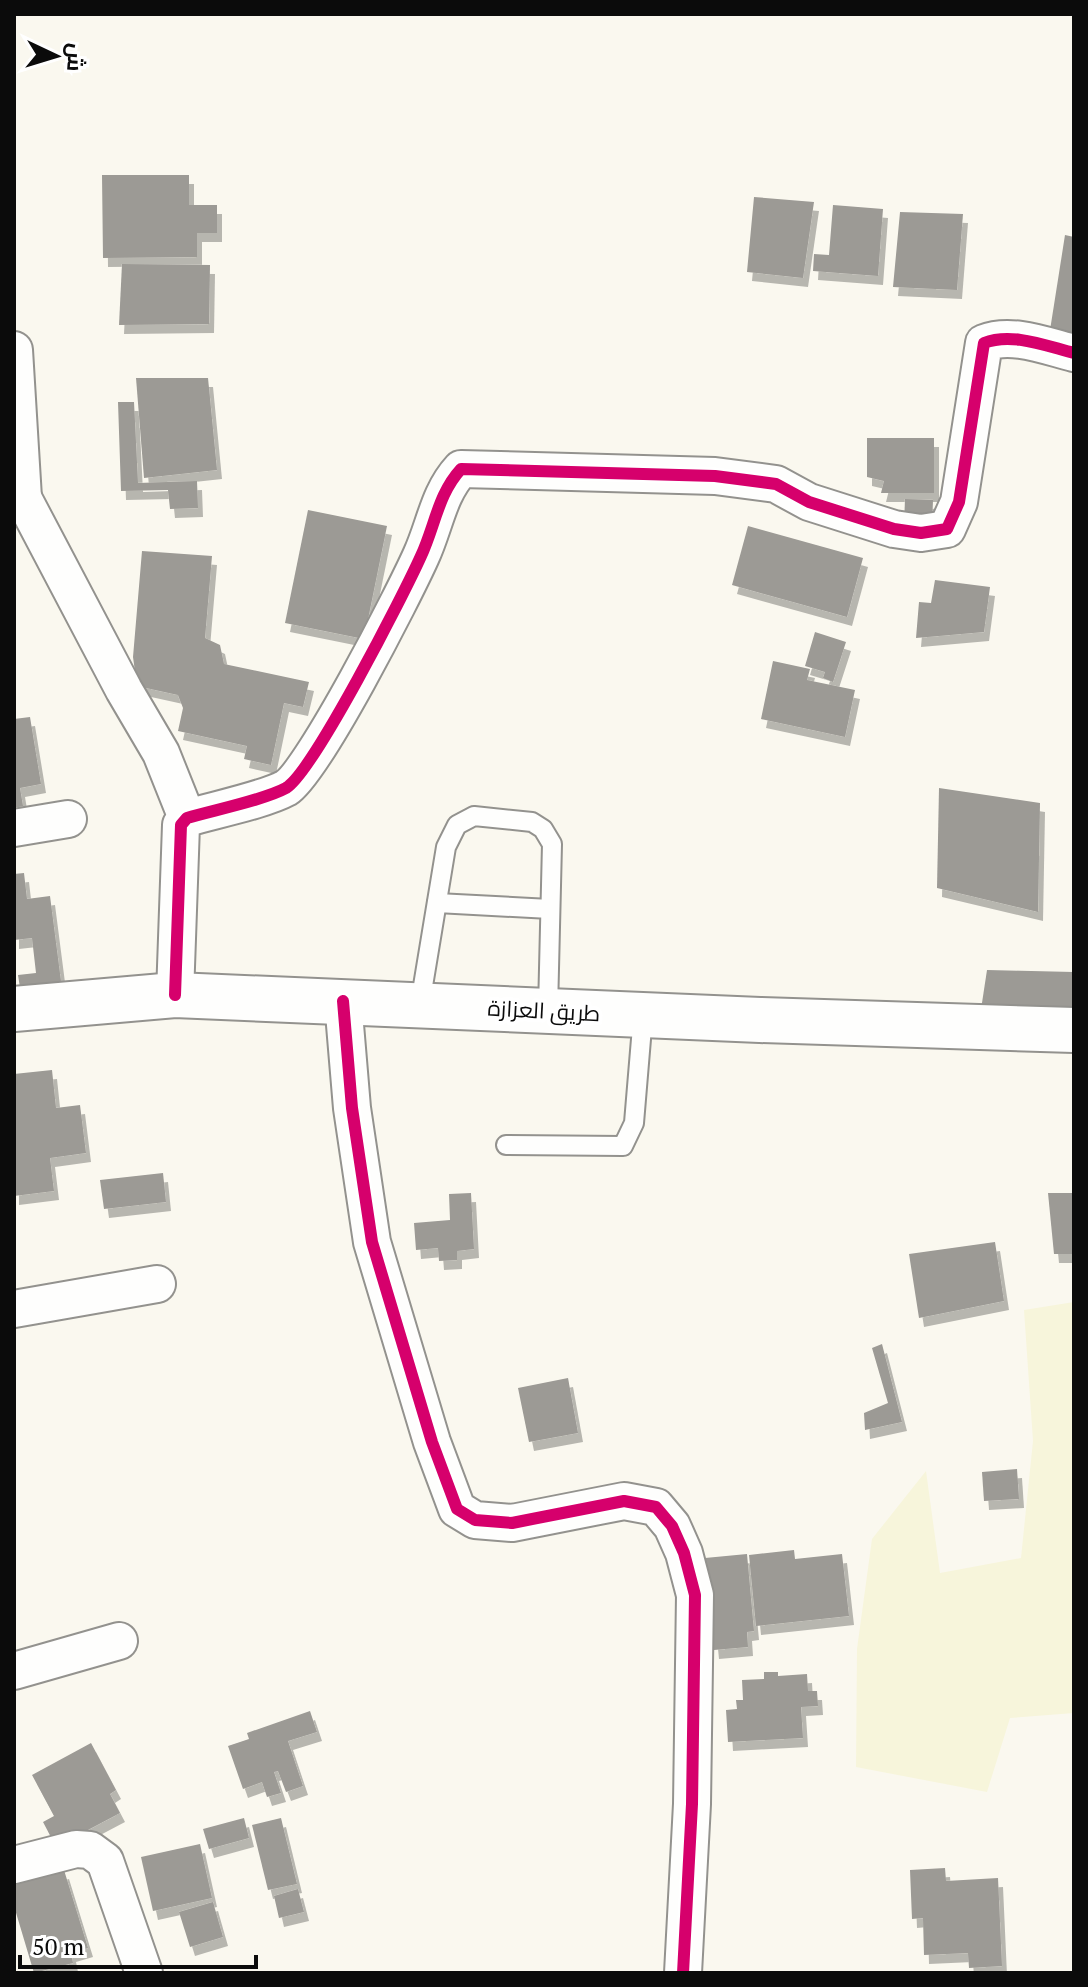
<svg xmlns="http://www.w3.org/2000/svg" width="1088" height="1987" font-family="'PT Serif',Cairo,serif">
<defs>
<filter id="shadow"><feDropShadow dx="5" dy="9" stdDeviation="0" flood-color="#0004"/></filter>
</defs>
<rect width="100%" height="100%" fill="#faf8ef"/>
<path fill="#f7f5db" d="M1074 1302V1713L1010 1718 987 1792 856 1767 857 1649 872 1539 926 1471 940 1573 1021 1558 1033 1441 1024 1310Z"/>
<g fill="#9c9a95" filter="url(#shadow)">
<path d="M102 175H189V205H217V233H197V257L103 258Z"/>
<path d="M754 197 814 202 803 278 747 272Z"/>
<path d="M833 205 883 209 878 276 813 271 814 254 829 255Z"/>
<path d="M900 212 963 214 957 290 893 287Z"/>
<path d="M1065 235 1074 237V343H1048Z"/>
<path d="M122 264 210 265 209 324 119 325Z"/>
<path d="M136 378H208L217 470 144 478Z"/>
<path d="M118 402H134L138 483 197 481 198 508 170 509 168 490 121 491Z"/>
<path d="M867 438H934V493H881L884 481 867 477Z"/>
<path d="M905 499 933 500 932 526 904 525Z"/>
<path d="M308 510 387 526 364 639 285 623Z"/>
<path d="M748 526 863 558 847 617 732 585Z"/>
<path d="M142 551 212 556 205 638 220 645 224 664 309 682 303 707 284 703 271 765 244 759 247 746 178 731 183 708 178 695 137 686 133 657Z"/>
<path d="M935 580 990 587 984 632 916 638 919 602 931 603Z"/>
<path d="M815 632 846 642 833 682 823 678 825 672 805 666Z"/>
<path d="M773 661 810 669 807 680 855 690 845 737 761 719Z"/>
<path d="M30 717 41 784 20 788 23 806 14 808V719Z"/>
<path d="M939 788 1040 803 1038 912 937 888Z"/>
<path d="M24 873 27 899 50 896 62 989 21 994 18 975 36 973 32 938 14 940V874Z"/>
<path d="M987 970 1074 972V1019L980 1016Z"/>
<path d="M52 1070 56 1108 80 1105 86 1153 50 1158 54 1191 14 1196V1074Z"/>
<path d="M163 1173 166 1202 104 1209 100 1180Z"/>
<path d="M471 1193 474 1249 457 1251V1260L439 1261 438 1248 416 1250 414 1223 450 1220 449 1194Z"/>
<path d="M1048 1193H1074V1254H1054Z"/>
<path d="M995 1242 1004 1301 919 1318 909 1254Z"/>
<path d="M882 1344 902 1422 865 1430 864 1413 888 1403 872 1348Z"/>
<path d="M568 1378 578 1433 529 1442 518 1388Z"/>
<path d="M1017 1469 1019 1499 984 1501 982 1472Z"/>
<path d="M794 1550 795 1559 842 1554 849 1616 756 1626 749 1555Z"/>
<path d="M747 1554 754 1631 747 1632 748 1647 714 1650 705 1558Z"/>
<path d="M764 1672H778V1676L807 1674 808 1691H817L818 1706 801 1707 803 1738 728 1742 726 1710 737 1709 736 1700H743L742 1680 764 1679Z"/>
<path d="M310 1711 317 1732 288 1741 303 1786 286 1792 278 1771 274 1772 281 1793 267 1797 262 1782 243 1789 228 1746 249 1739 247 1733Z"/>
<path d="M91 1743 116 1790 110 1794 120 1813 65 1842 53 1841 43 1822 54 1816 32 1775Z"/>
<path d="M244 1818 249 1838 209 1849 203 1829Z"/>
<path d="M281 1818 297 1884 268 1890 252 1825Z"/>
<path d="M200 1844 212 1898 153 1911 141 1857Z"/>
<path d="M945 1868 946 1881 998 1878 1002 1966 969 1968 968 1953 924 1955 923 1918 912 1919 910 1870Z"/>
<path d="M64 1870 88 1948 71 1953 73 1963 34 1973 14 1906V1885Z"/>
<path d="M298 1889 304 1912 279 1918 274 1896Z"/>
<path d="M213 1902 223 1937 190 1947 179 1912Z"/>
</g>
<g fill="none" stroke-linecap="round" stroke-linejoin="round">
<g stroke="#93928e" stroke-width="22">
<g id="service">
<path d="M437 903 550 909"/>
<path d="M420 1004 446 847 457 825 474 816 532 822 543 829 552 844 548 1010"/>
<path d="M506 1145 623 1146 634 1123 643 1015"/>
</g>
</g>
<g stroke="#93928e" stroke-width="40">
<g id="minor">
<path d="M14 350 23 498"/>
<path d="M14 499 23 498 124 690 161 753 187 818"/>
<path d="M14 828 68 819"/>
<path d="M175 995 181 825 187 818C214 810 264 800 286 788 313 772 404 594 421 556 435 526 438 494 461 469L715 476 776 484 809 502 894 529 921 533 947 529 959 502 984 343C1012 332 1046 346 1074 353"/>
<path d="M343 1001 352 1108 372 1242 432 1442 457 1509 475 1520 512 1523 624 1501 656 1507 672 1526 684 1553 695 1595 692 1804 683 1973"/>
<path d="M14 1309 157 1284"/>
<path d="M14 1671 119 1641"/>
<path d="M14 1865 76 1849 90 1850 105 1861 144 1973"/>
</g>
</g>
<g stroke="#93928e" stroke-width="48">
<path id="tertiary" d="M14 1009 175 995 760 1020 1074 1030"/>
</g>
<use href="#service" stroke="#fefefd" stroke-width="18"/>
<use href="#minor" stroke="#fefefd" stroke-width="36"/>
<use href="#tertiary" stroke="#fefefd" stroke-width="44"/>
<g stroke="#fff" stroke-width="17">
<g id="cycleway">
<path d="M175 995 181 825 187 818C214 810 264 800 286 788 313 772 404 594 421 556 435 526 438 494 461 469L715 476 776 484 809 502 894 529 921 533 947 529 959 502 984 343C1012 332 1046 346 1074 353"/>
<path d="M343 1001 352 1108 372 1242 432 1442 457 1509 475 1520 512 1523 624 1501 656 1507 672 1526 684 1553 695 1595 692 1804 683 1973"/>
</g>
</g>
<use href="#cycleway" stroke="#d6006c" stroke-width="12"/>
</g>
<g text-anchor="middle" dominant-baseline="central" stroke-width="8" stroke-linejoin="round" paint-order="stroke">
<g font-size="22" fill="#0b0b0b" stroke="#fff">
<text transform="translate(544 1010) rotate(3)">طريق العزازة</text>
</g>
</g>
<rect width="1088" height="1987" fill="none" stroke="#0b0b0b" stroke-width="32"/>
<g transform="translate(56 56) rotate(94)" stroke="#ffffff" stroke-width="6" paint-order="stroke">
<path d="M0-6L14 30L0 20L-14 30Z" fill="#0b0b0b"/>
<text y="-12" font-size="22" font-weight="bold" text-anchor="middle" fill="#0b0b0b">ش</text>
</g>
<path d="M20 1955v12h236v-12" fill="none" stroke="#0b0b0b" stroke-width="4"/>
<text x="32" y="1955" font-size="24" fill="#0b0b0b" stroke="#ffffff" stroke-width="6" paint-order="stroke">50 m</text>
</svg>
